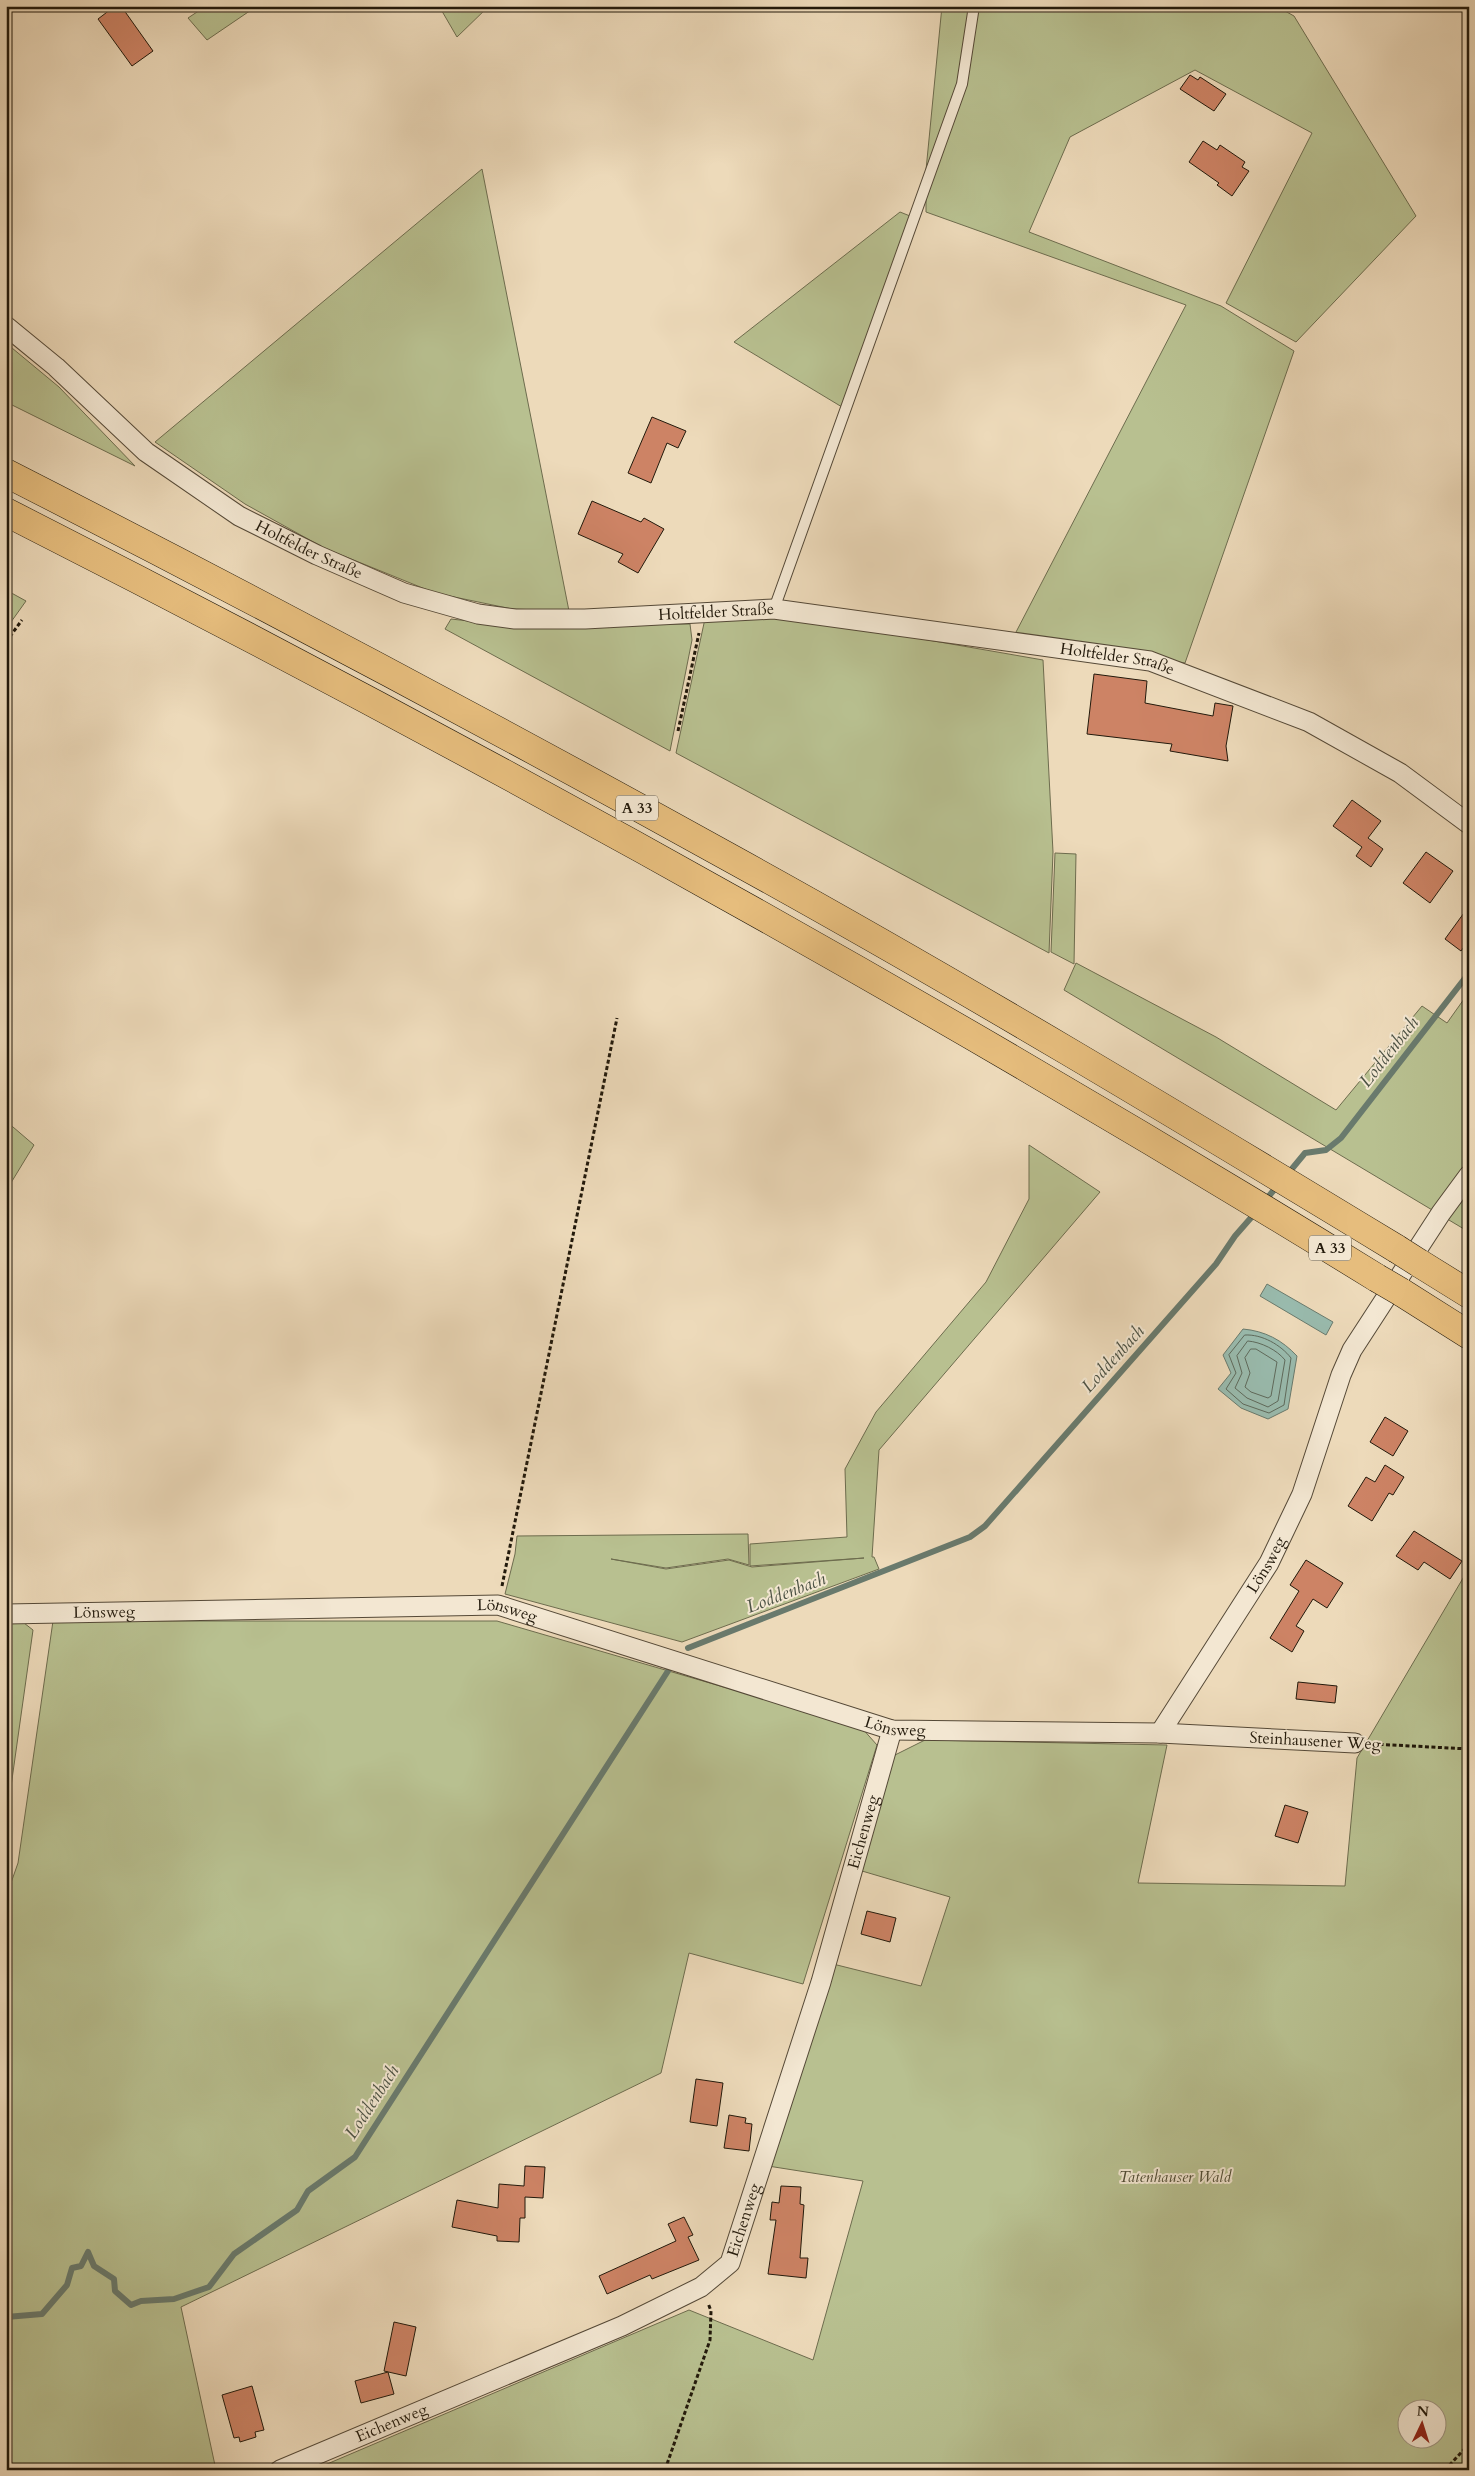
<svg xmlns="http://www.w3.org/2000/svg" width="1475" height="2476" font-family="Cardo,serif">
<rect width="100%" height="100%" fill="#eddaba"/>
<filter id="stains"><feTurbulence type="fractalNoise" baseFrequency=".004" numOctaves="4"/><feColorMatrix values="0 0 0 0 .2 0 0 0 0 .09 0 0 0 0 .02 0 0 0 .5 -.17"/></filter>
<radialGradient id="worn" r=".72"><stop offset=".6" stop-color="#630" stop-opacity="0"/><stop offset="1" stop-color="#630" stop-opacity=".3"/></radialGradient>
<g fill="#b8c090" stroke="#6d6c4e" fill-rule="evenodd">
<path d="M206 6H257L207 40 188 18Z"/>
<path d="M439 6H489L457 37Z"/>
<path d="M942 6H1276L1294 16 1416 216 1296 342 1226 303 1312 133 1195 70 1070 137 1029 232 1221 306 1294 351 1185 663 1015 634 1186 305 926 212V170Z"/>
<path d="M482 169 569 611 512 609 435 593 324 548 245 504 155 442Z"/>
<path d="M900 212 910 216 842 407 734 342Z"/>
<path d="M6 343 59 387 135 466 6 402Z"/>
<path d="M6 590 26 601 6 629Z"/>
<path d="M773 613 1043 660 1053 852 1049 953 676 753 706 614Z"/>
<path d="M451 619 505 625 690 624 692 640 670 751 445 629Z"/>
<path d="M1055 853 1076 854 1074 964 1051 952Z"/>
<path d="M1076 963 1216 1037 1336 1110 1422 1006 1447 1023 1469 992V1232L1064 990Z"/>
<path d="M6 1121 34 1145 6 1191Z"/>
<path d="M1029 1145 1100 1192 879 1450 872 1557H874L879 1569 682 1642 505 1594 515 1554 517 1536 748 1534 749 1565 728 1559 666 1568 611 1559 666 1569 729 1560 752 1567 864 1558 750 1566V1544L847 1537 845 1469 876 1412 986 1282 1029 1199Z"/>
<path d="M1469 1568V2470H313L689 2310 813 2360 863 2181 768 2166 833 1964 921 1986 950 1897 862 1871 893 1756 925 1740 1167 1745 1138 1883 1345 1886 1357 1758ZM1408 2408H1438V2438H1408Z"/>
<path d="M53 1621H497L861 1727 877 1745 803 1984 689 1953 661 2073 181 2307 216 2470H6V1897L18 1863Z"/>
<path d="M24 1623 33 1630 6 1822V1624Z"/>
</g>
<g fill="#99bbae" stroke="#697a6d">
<path d="M1267 1284 1333 1322 1326 1335 1260 1296Z"/>
<path d="M1243 1329C1265 1331 1282 1340 1297 1356L1288 1409 1268 1419 1241 1408 1218 1389 1231 1373 1223 1355Z"/>
</g>
<g fill="none" stroke-linecap="round" stroke-linejoin="round">
<g stroke="#5e6a5c" stroke-width="1">
<path d="M1245 1335C1262 1334 1281 1345 1291 1358L1284 1405 1269 1413 1243 1404 1226 1389 1236 1373 1229 1355Z"/>
<path d="M1248 1341C1261 1342 1277 1350 1285 1360L1278 1401 1268 1407 1247 1398 1235 1388 1242 1373 1237 1356Z"/>
<path d="M1251 1349H1256L1277 1362 1271 1396 1268 1398 1251 1392 1245 1387 1250 1373 1245 1358Z"/>
</g>
<g stroke="#697a6d" stroke-width="6">
<path d="M1286 1176 1305 1153 1326 1150 1341 1138 1469 973"/>
<path d="M1264 1202 1278 1185"/>
<path d="M688 1648 970 1537 985 1526 1216 1264 1235 1236 1256 1212"/>
<path d="M6 2317 42 2314 67 2285 72 2268 81 2266 88 2252 94 2266 114 2279 115 2291 131 2305 141 2301 174 2299 209 2287 234 2254 297 2210 308 2191 355 2157 668 1671"/>
</g>
</g>
<g fill="#cd8365" stroke="#22190b">
<path d="M115 6H121L153 51 132 66 98 19Z"/>
<path d="M1190 75 1198 80 1200 77 1226 94 1214 111 1180 89Z"/>
<path d="M1203 141 1217 150 1220 145 1245 162 1242 167 1249 171 1232 196 1217 185 1219 183 1189 162Z"/>
<path d="M652 417 686 431 678 448 667 443 651 483 628 473Z"/>
<path d="M592 501 641 522 644 518 664 529 638 573 618 562 623 554 578 534Z"/>
<path d="M1094 674 1147 681 1145 703 1213 716 1215 703 1233 706 1226 746 1228 761 1170 751 1172 744 1087 734Z"/>
<path d="M1352 800 1381 821 1368 838 1383 849 1371 867 1356 856 1362 847 1333 826Z"/>
<path d="M1426 852 1453 871 1430 903 1403 883Z"/>
<path d="M1469 906V940L1461 951 1445 939Z"/>
<path d="M1385 1417 1408 1431 1393 1456 1370 1442Z"/>
<path d="M1385 1465 1404 1477 1393 1495 1389 1493 1372 1521 1348 1506 1366 1477 1375 1482Z"/>
<path d="M1414 1531 1462 1561 1450 1579 1424 1562 1418 1570 1396 1556Z"/>
<path d="M1306 1560 1343 1583 1327 1608 1313 1599 1296 1626 1304 1631 1292 1652 1270 1638 1299 1591 1290 1585Z"/>
<path d="M1298 1682 1337 1686 1335 1703 1296 1699Z"/>
<path d="M1285 1805 1308 1812 1298 1843 1275 1836Z"/>
<path d="M867 1911 896 1918 890 1942 861 1934Z"/>
<path d="M696 2079 723 2083 717 2126 690 2122Z"/>
<path d="M729 2115 746 2118 745 2123 752 2124 749 2151 724 2148Z"/>
<path d="M525 2166 545 2167 543 2198 525 2197V2218H520L519 2242 497 2241V2236L452 2227 457 2200 498 2208 499 2184 524 2186Z"/>
<path d="M781 2186 801 2187 800 2204 804 2205 800 2258H808L806 2278 768 2274 776 2220H770L772 2202 779 2203Z"/>
<path d="M684 2217 693 2235 688 2237 699 2260 652 2279 650 2275 607 2294 599 2276 676 2241 668 2224Z"/>
<path d="M394 2322 416 2327 406 2376 384 2371Z"/>
<path d="M388 2372 394 2394 361 2403 355 2381Z"/>
<path d="M252 2386 264 2430 255 2432 256 2437 240 2442 239 2437 234 2438 222 2395Z"/>
</g>
<g fill="none" stroke-linecap="round" stroke-linejoin="round">
<g stroke="#554937" stroke-width="12">
<path id="lane" d="M774 609 962 84 974 6"/>
</g>
<g stroke="#554937" stroke-width="21">
<g id="street">
<path id="s1" d="M6 326 56 367 146 452 239 516 317 555 404 593 478 614 515 619H585L774 609 1150 661 1309 722 1400 773 1469 824"/>
<path id="s2" d="M6 1614 498 1605 892 1730 1160 1733 1355 1743"/>
<path id="s3" d="M1160 1733 1269 1563 1302 1494 1341 1375 1352 1350 1441 1213 1469 1175"/>
<path id="s4" d="M280 2470 622 2326 701 2287 730 2263 821 1982 892 1730"/>
</g>
</g>
<g stroke="#22190b" stroke-width="29">
<g id="highway">
<path d="M6 473C251 598 494 727 734 860 959 984 1178 1116 1397 1249"/>
<path d="M6 512C473 749 931 1003 1377 1278"/>
<path d="M1419 1263 1469 1294"/>
<path d="M1401 1292 1469 1335"/>
</g>
</g>
<g stroke="#22190b" stroke-width="3" stroke-dasharray="4 2.5" stroke-linecap="butt">
<path d="M6 8 9 6"/>
<path d="M6 642 22 620"/>
<path d="M678 731 699 633"/>
<path d="M502 1586 617 1018"/>
<path d="M1373 1744 1469 1749"/>
<path d="M665 2470 710 2340 711 2311 708 2303"/>
<path d="M1445 2470 1469 2444"/>
</g>
<use href="#lane" stroke="#f3e7d2" stroke-width="10"/>
<use href="#street" stroke="#f3e7d2" stroke-width="19"/>
<use href="#highway" stroke="#e6bd7d" stroke-width="28"/>
<g stroke="#22190b" stroke-width="29" stroke-linecap="butt">
<g id="highway-bridge">
<path d="M1397 1249 1419 1263"/>
<path d="M1377 1278 1401 1292"/>
</g>
</g>
<use href="#highway-bridge" stroke="#e6bd7d" stroke-width="28"/>
</g>
<g text-anchor="middle" dominant-baseline="central" stroke-width="4" stroke-linejoin="round" paint-order="stroke">
<g fill="#f3e7d2" stroke="#615747" stroke-width="1">
<rect x="616" y="795.5" width="42" height="25" rx="4"/>
<rect x="1309" y="1235.5" width="42" height="25" rx="4"/>
</g>
<g font-size="15" font-weight="bold" fill="#22190b">
<text x="637" y="808">A 33</text>
<text x="1330" y="1248">A 33</text>
</g>
<g font-size="16" fill="#22190b" stroke="#f3e7d2">
<text stroke="none"><textPath href="#s1" startOffset="379">Holtfelder Straße</textPath></text>
<text stroke="none"><textPath href="#s1" startOffset="799">Holtfelder Straße</textPath></text>
<text stroke="none"><textPath href="#s1" startOffset="1204">Holtfelder Straße</textPath></text>
<text stroke="none"><textPath href="#s3" startOffset="199">Lönsweg</textPath></text>
<text stroke="none"><textPath href="#s2" startOffset="98">Lönsweg</textPath></text>
<text stroke="none"><textPath href="#s2" startOffset="502">Lönsweg</textPath></text>
<text stroke="none"><textPath href="#s2" startOffset="908">Lönsweg</textPath></text>
<text transform="translate(1315 1741) rotate(3)">Steinhausener Weg</text>
<text stroke="none"><textPath href="#s4" startOffset="948">Eichenweg</textPath></text>
<text stroke="none"><textPath href="#s4" startOffset="542">Eichenweg</textPath></text>
<text stroke="none"><textPath href="#s4" startOffset="121">Eichenweg</textPath></text>
</g>
<g font-size="16" font-style="italic" fill="#4f4b33" stroke="#f3e7d2">
<text x="1175" y="2177">Tatenhauser Wald</text>
</g>
<g font-size="18" font-style="italic" fill="#4c5244" stroke="#f3e7d2">
<text transform="translate(1389 1052) rotate(-52)">Loddenbach</text>
<text transform="translate(1113 1359) rotate(-48)">Loddenbach</text>
<text transform="translate(786 1593) rotate(-21)">Loddenbach</text>
<text transform="translate(372 2102) rotate(-57)">Loddenbach</text>
</g>
</g>
<rect width="1475" height="2476" fill="none" stroke="#eddaba" stroke-width="25"/>
<rect x="8" y="8" width="1460" height="2461" fill="none" stroke="#22190b" stroke-width="2.5"/>
<rect x="12" y="12" width="1450" height="2451" fill="none" stroke="#22190b"/>
<g transform="translate(1422 2424) rotate(4)"><circle r="24" fill="#f3e7d2" stroke="#9f9582"/>
<path d="M0-4L9 19L0 12L-9 19Z" fill="#8f2418"/>
<text y="-8" font-size="14" font-weight="bold" text-anchor="middle" fill="#22190b">N</text>
</g>
<rect width="100%" height="100%" filter="url(#stains)"/>
<rect width="100%" height="100%" fill="url(#worn)"/>
</svg>
